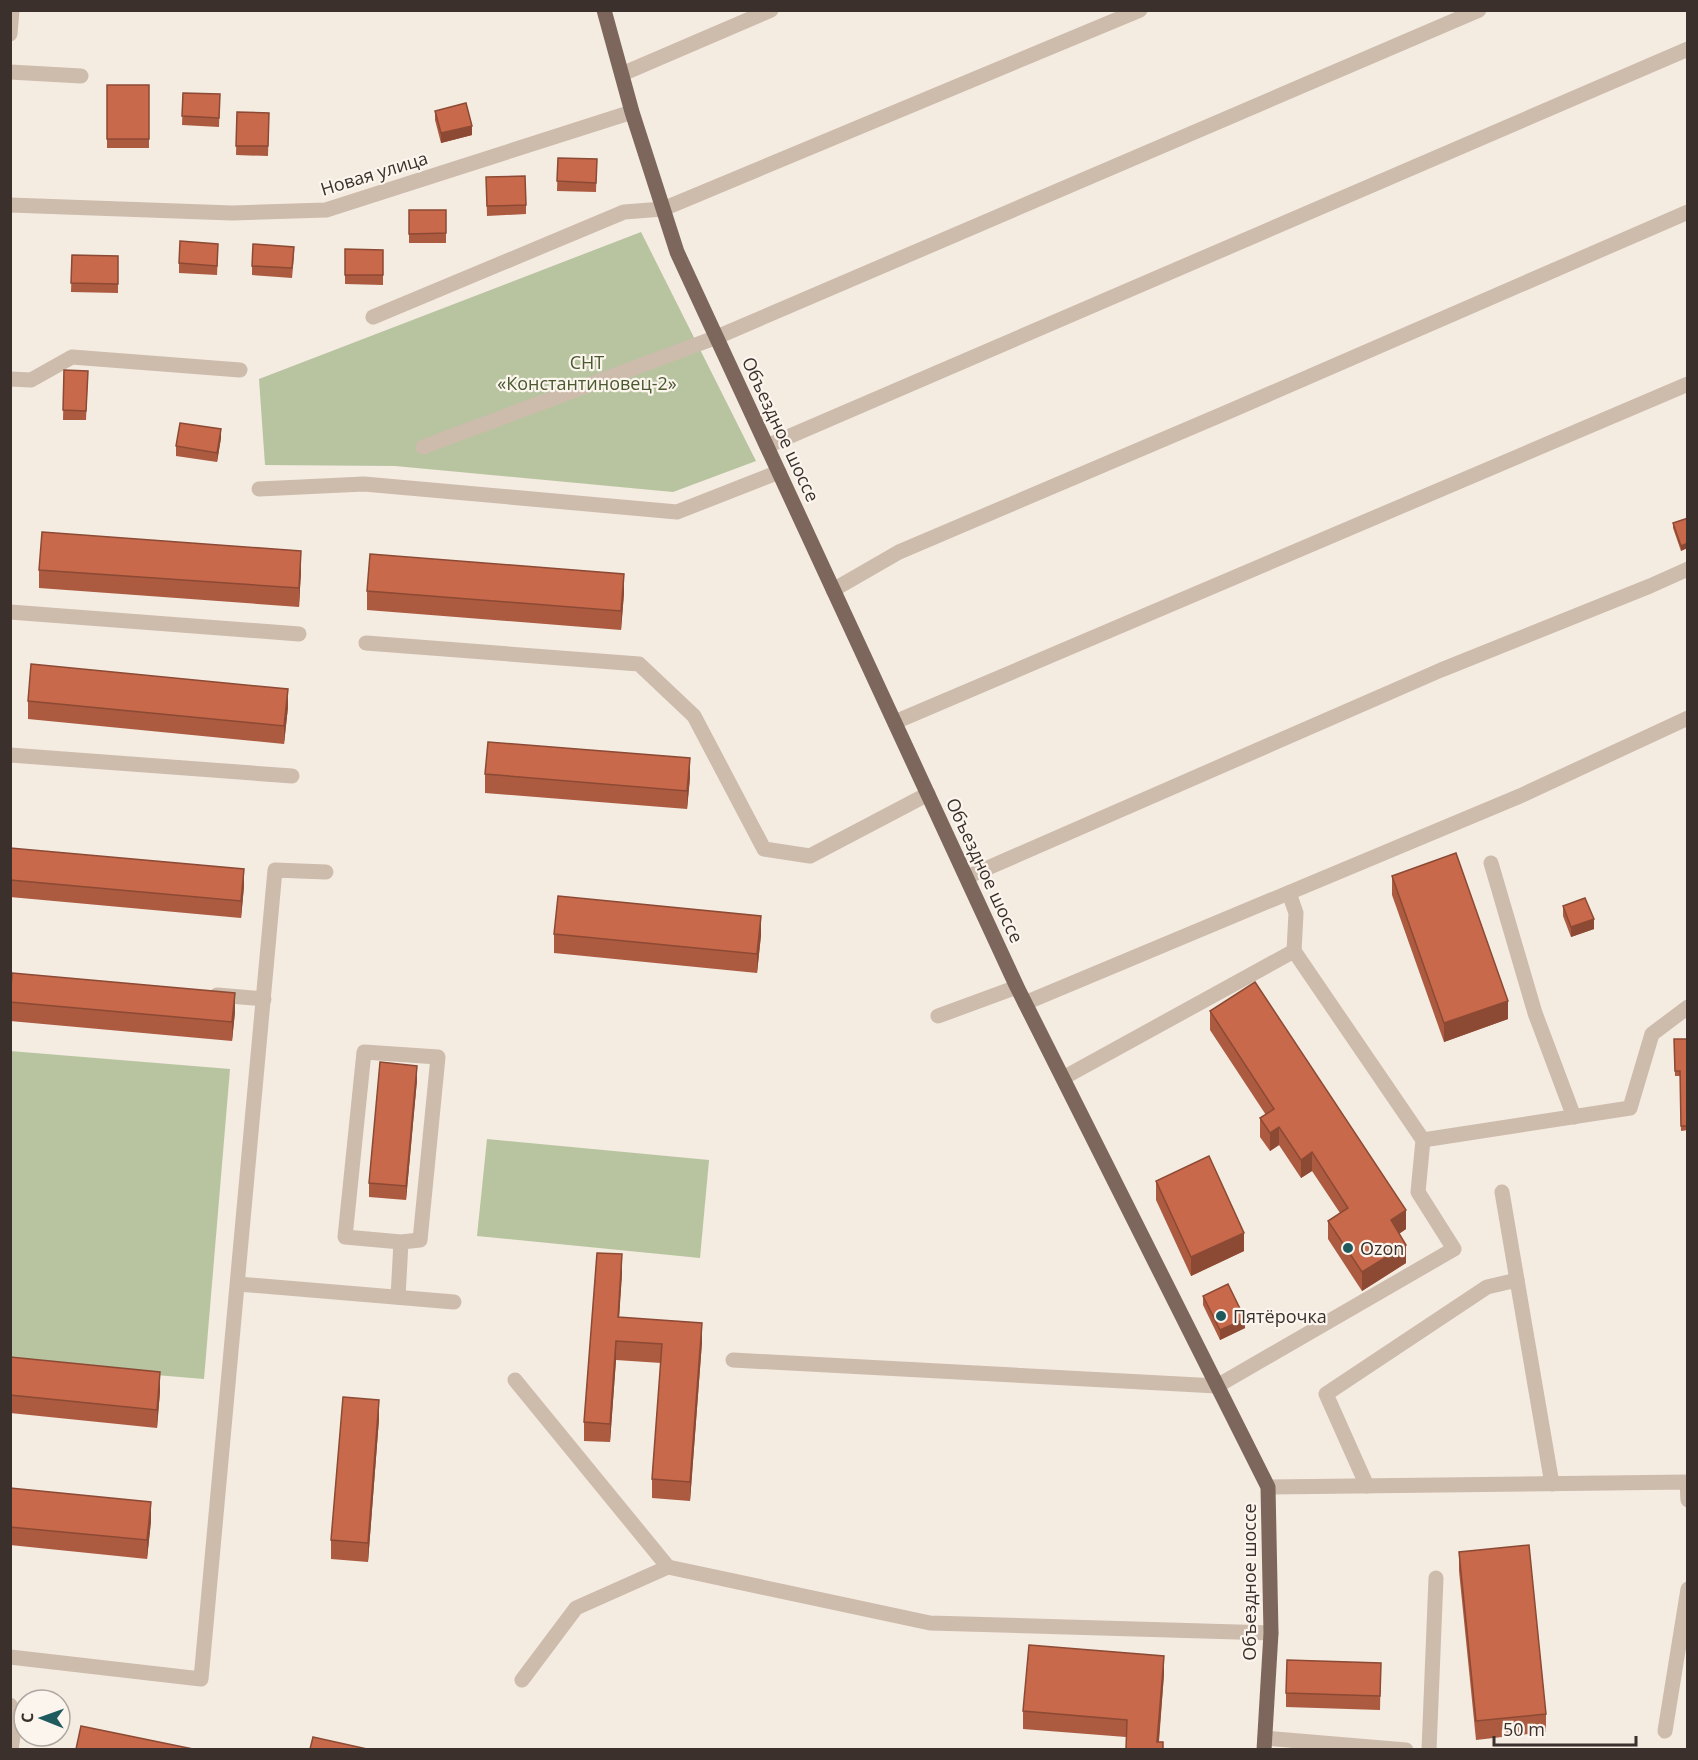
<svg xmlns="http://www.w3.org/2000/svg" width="1698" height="1760" font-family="'Open Sans',sans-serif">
<rect width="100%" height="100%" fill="#f4ebe1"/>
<g fill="#b8c4a0">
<path d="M641 232 756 461 673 492 395 466 265 465 259 379Z"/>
<path d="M10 1051 230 1069 204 1379 11 1363Z"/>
<path d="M487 1139 709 1160 700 1258 477 1236Z"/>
</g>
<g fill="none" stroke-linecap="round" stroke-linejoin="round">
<g stroke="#cdbbac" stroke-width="15">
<path d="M10 34 12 10"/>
<path d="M10 72 81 76"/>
<path d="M622 74 771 10"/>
<path d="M10 205 232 213 326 210 632 112"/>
<path d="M373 317 624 212 663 209 1140 10"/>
<path d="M10 379 31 380 72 357 240 370"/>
<path d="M767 446 1688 49"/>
<path d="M423 447 717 337 1479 10"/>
<path d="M259 489 364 484 677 512 779 472"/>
<path d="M833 590 899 552 1230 411 1688 212"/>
<path d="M10 612 299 634"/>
<path d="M366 643 639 664 694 716 764 849 810 856 928 794"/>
<path d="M895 722 1688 384"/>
<path d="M10 755 292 776"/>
<path d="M1491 863 1535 1013 1574 1117"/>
<path d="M967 877 1441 670 1650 586 1688 569"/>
<path d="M1289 893 1296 913 1294 951"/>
<path d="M217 995 264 999"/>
<path d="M1025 1003 1520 796 1688 718"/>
<path d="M938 1016 1017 987"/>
<path d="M1423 1140 1630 1108 1652 1034 1688 1007"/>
<path d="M1502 1192 1517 1280"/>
<path d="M238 1284 454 1302"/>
<path d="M398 1297 401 1242 420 1240 438 1057 364 1052 345 1237 401 1242"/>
<path d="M733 1360 1217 1386 1454 1249 1418 1192 1423 1140 1294 951 1063 1078"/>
<path d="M515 1380 668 1567"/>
<path d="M1367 1486 1326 1394 1487 1287 1517 1280 1552 1484"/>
<path d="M1268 1487 1687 1482 1688 1500"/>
<path d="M10 1657 201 1679 275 870 326 872"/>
<path d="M522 1680 576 1608 668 1567 930 1623 1271 1633"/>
<path d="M10 1705 13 1736 11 1750"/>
<path d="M1665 1731 1688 1589"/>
<path d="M1265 1738 1406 1750"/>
<path d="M1429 1750 1436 1578"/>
</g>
<path stroke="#7d675c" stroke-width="15" d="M604 10 632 112 677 252 1017 987 1268 1487 1271 1633 1264 1750"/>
</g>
<g fill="#ac5a40">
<rect x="107" y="85" width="42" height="63"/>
<path d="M183 93 220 94 219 127 182 125Z"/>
<path d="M435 111 472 135 441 143 435 120Z"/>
<path d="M237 112 269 113 268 156 236 155Z"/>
<path d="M558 158 597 159 596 192 557 191Z"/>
<path d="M486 177 526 205V214L487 216Z"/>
<rect x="409" y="210" width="37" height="33"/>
<path d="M345 249 383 250V285L345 284Z"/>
<path d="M218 253 217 275 179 273V263Z"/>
<path d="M72 255 118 256V293L71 292Z"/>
<path d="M294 256 292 278 252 275V266Z"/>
<path d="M64 370 88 371 86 420H63Z"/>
<path d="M221 438 217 462 176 456V446Z"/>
<path d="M1688 518 1681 551 1673 528V523Z"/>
<path d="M39 570H301L299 607 39 588Z"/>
<path d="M367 591 624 593 621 630 367 610Z"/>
<path d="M28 701 288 707 284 744 28 719Z"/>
<path d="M485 774 690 777 687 809 485 793Z"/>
<path d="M10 848 244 886 241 918 10 897Z"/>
<path d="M1392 876 1508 1019 1444 1042 1392 895Z"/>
<path d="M1563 906 1594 929 1571 937 1563 916Z"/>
<path d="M554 934 761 935 757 973 554 953Z"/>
<path d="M10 985 235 1012 232 1041 10 1021Z"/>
<path d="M1210 1011 1406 1229 1399 1234 1406 1263 1362 1291 1328 1239V1221L1340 1213 1312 1171 1301 1178 1279 1145 1270 1151 1260 1137V1118L1266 1115 1210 1030Z"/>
<path d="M1674 1039H1688V1130L1681 1131 1680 1076H1675Z"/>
<path d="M417 1080 406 1200 369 1197V1183Z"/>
<path d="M1156 1181 1244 1251 1191 1276 1156 1200Z"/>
<path d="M622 1273 619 1317 702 1342 690 1501 652 1498V1479L661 1363 616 1360 610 1442 584 1441V1422Z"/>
<path d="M1203 1296 1245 1328 1220 1340 1203 1305Z"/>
<path d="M10 1357 160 1391 157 1428 10 1413Z"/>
<path d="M379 1419 368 1562 331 1559V1540Z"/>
<path d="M10 1488 151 1521 147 1559 10 1545Z"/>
<path d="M1459 1552 1546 1714V1732L1476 1740 1459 1571Z"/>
<path d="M1381 1663 1380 1710 1286 1707V1693Z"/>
<path d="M1164 1674 1159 1742 1126 1737 1023 1729V1711Z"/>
</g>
<g fill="#8c4a34">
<path d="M472 126V135L441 143V133Z"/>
<path d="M221 429V438L217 462V453Z"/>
<path d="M1688 543V548L1681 551V546Z"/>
<path d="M301 551V570L299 607V588Z"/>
<path d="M624 574V593L621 630V611Z"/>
<path d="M288 689V707L284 744V726Z"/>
<path d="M690 758V777L687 809V791Z"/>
<path d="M244 869V886L241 918V901Z"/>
<path d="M761 916V935L757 973V954Z"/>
<path d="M1594 919V929L1571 937V927Z"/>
<path d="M235 993V1012L232 1041V1022Z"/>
<path d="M1508 1001V1019L1444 1042V1023Z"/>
<path d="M417 1066V1080L406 1200V1186Z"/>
<path d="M1279 1127V1145L1270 1151V1133Z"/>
<path d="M1312 1152V1171L1301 1178V1160Z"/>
<path d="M1406 1210V1229L1391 1239V1220Z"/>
<path d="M1244 1233V1251L1191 1276V1257Z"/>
<path d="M1406 1245V1263L1362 1291V1272Z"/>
<path d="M622 1254V1273L618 1335V1317Z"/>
<path d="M1245 1319V1328L1220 1340V1330Z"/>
<path d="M702 1323V1342L690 1501V1482Z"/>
<path d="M616 1341V1360L610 1442V1424Z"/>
<path d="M160 1372V1391L157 1428V1410Z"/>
<path d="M379 1400V1419L368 1562V1543Z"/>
<path d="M151 1502V1521L147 1559V1540Z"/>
<path d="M1164 1656V1674L1158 1749 1157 1742Z"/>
</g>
<g fill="#c8694b" stroke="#8c4a34" stroke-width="1.5">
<rect x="107" y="85" width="42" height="54"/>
<path d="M183 93 220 94 219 118 182 116Z"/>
<path d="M466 103 472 126 441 133 435 111Z"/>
<path d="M237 112 269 113 268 146H236Z"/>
<path d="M558 158 597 159 596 183 557 181Z"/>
<path d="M525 176 526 205 487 206 486 177Z"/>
<path d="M409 210H446V233L409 234Z"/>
<path d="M180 241 218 244 217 266 179 263Z"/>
<path d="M253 244 294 247 292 268 252 266Z"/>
<path d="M345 249 383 250V275H345Z"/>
<path d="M72 255 118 256V284L71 283Z"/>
<path d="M64 370 88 371 86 411 63 410Z"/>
<path d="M180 423 221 429 217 453 176 446Z"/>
<path d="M1688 518V543L1681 546 1673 523Z"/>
<path d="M42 532 301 551 299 588 39 570Z"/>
<path d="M370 554 624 574 621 611 367 591Z"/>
<path d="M31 664 288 689 284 726 28 701Z"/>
<path d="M488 742 690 758 687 791 485 774Z"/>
<path d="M10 848 244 869 241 901 10 880Z"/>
<path d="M1456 853 1508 1001 1444 1023 1392 876Z"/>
<path d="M558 896 761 916 757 954 554 934Z"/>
<path d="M1585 898 1594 919 1571 927 1563 906Z"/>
<path d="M12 973 235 993 232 1022 10 1002Z"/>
<path d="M1255 982 1406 1210 1391 1220 1406 1245 1362 1272 1328 1221 1348 1208 1312 1152 1301 1160 1279 1127 1270 1133 1260 1118 1274 1109 1210 1011Z"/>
<path d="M1674 1039H1688V1126H1681L1680 1071H1675Z"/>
<path d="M380 1062 417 1066 406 1186 369 1183Z"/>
<path d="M1209 1156 1244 1233 1191 1257 1156 1181Z"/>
<path d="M597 1253 622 1254 618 1317 702 1323 690 1482 652 1479 662 1344 616 1341 610 1424 584 1422Z"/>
<path d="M1228 1284 1245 1319 1220 1330 1203 1296Z"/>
<path d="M10 1357 160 1372 157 1410 10 1395Z"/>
<path d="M343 1397 379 1400 368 1543 331 1540Z"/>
<path d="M10 1488 151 1502 147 1540 10 1527Z"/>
<path d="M1529 1545 1546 1714 1476 1721 1459 1552Z"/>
<path d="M1029 1645 1164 1656 1157 1742H1163V1749H1126L1127 1720 1023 1711Z"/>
<path d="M1287 1660 1381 1663 1380 1696 1286 1693Z"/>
<path d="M81 1726 193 1749H76Z"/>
<path d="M313 1737 367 1749H310Z"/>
</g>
<g fill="#1f5a5e" stroke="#fbf5ee" stroke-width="2">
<circle cx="1348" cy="1248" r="6"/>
<circle cx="1221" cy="1316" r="6"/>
</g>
<g text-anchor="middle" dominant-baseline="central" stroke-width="4.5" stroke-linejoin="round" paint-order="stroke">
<g font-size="18" fill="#3b302b" stroke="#fbf5ee">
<text transform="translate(374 173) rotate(-17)">Новая улица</text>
<text transform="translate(781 429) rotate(65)">Объездное шоссе</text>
<text transform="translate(985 870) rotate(65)">Объездное шоссе</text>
<text transform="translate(1249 1582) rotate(-90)">Объездное шоссе</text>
</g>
<g font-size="18" fill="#4a5a2e" stroke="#fbf5ee">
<text x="587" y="362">СНТ<tspan x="587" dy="21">«Константиновец-2»</tspan></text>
</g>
<g font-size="18" fill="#3b302b" stroke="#fbf5ee" text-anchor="start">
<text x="1360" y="1248">Ozon</text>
<text x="1233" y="1316">Пятёрочка</text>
</g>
</g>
<rect width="1698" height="1760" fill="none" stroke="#3b302b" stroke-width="24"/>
<g transform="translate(42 1718) rotate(271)"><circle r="28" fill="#fbf5ee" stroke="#aea6a0" stroke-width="1.5"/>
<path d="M0-4.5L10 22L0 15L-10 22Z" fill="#1f5a5e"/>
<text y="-9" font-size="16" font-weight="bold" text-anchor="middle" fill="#3b302b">С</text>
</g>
<path d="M1494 1736v9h142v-9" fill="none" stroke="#3b302b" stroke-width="3"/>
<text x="1503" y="1736" font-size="18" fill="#3b302b" stroke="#fbf5ee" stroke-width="4.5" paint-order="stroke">50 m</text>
</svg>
